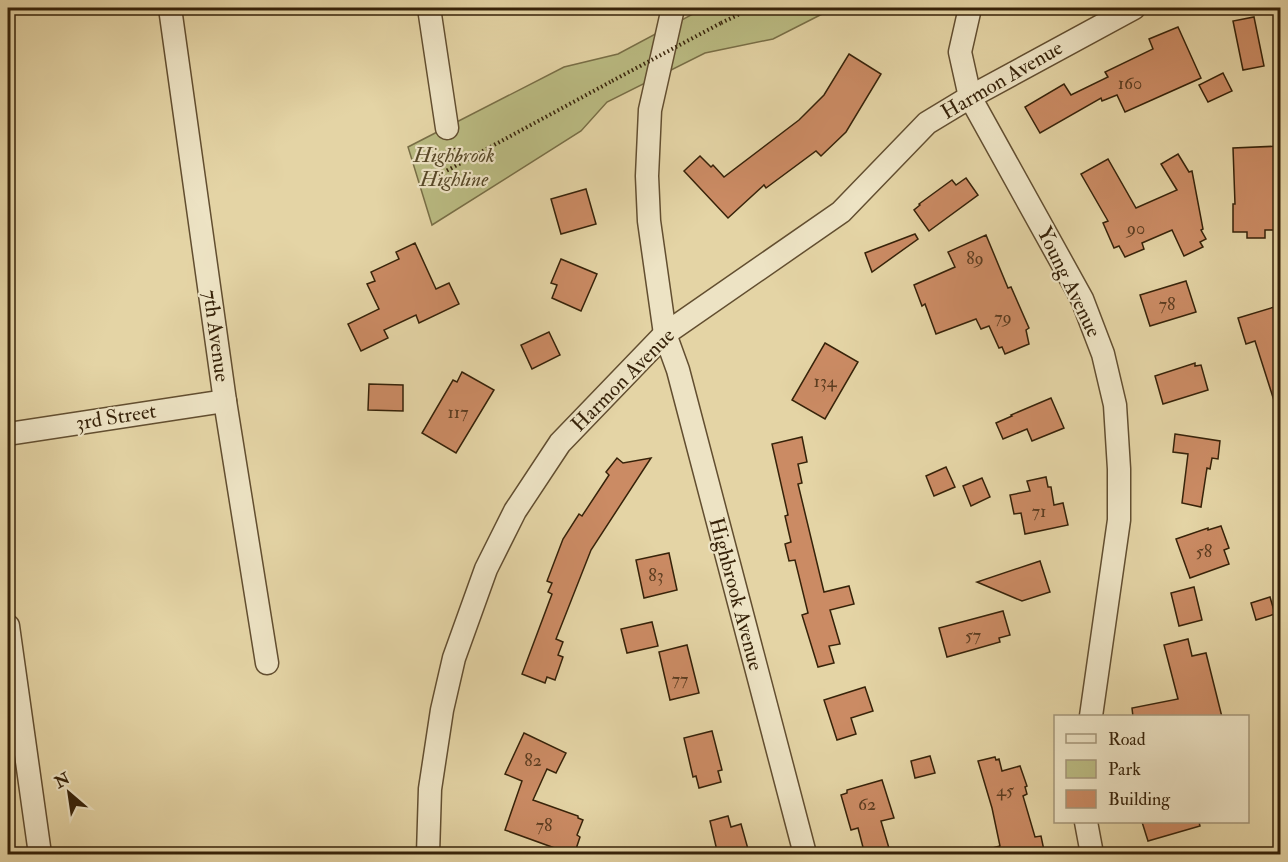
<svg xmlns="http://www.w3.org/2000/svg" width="1288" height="862" font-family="'IM FELL Double Pica',serif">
<rect width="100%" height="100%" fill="#e4d4a5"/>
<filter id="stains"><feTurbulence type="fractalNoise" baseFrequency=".00333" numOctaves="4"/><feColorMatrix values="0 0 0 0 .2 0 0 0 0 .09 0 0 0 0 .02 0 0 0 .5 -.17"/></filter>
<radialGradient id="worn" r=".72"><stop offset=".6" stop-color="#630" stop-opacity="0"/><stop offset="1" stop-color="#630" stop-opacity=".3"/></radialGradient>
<path fill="#babb82" stroke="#786e46" stroke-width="1.5" d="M700 8H834L773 39 705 53 607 102 581 131 432 225 408 147 564 67 618 54 695 13Z"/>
<g fill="#cb8b64" stroke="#362209" stroke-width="1.5">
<path d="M1254 17 1264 66 1243 70 1233 21Z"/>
<path d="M1178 27 1201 78 1125 112 1117 95 1102 101 1101 98 1040 133 1025 107 1064 84 1071 95 1108 77 1105 72 1153 49 1149 39Z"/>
<path d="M849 54 881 74 846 132 821 156 816 151 766 188 764 185 728 218 684 171 700 156 711 167 713 165 724 177 799 120 824 95Z"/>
<path d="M1223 73 1232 91 1208 102 1199 85Z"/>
<path d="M1281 146V181H1276V230H1265V238H1247V232H1233V204H1235L1233 148Z"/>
<path d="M1178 154 1189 172 1192 171 1203 229 1201 230 1206 239 1200 242 1203 247 1184 256 1172 230 1142 243 1144 249 1125 257 1119 246 1114 248 1103 223 1108 221 1081 174 1108 159 1136 208 1177 190 1161 164Z"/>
<path d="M966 178 978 195 929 231 914 210 920 205 919 204 952 180 956 185Z"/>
<path d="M586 189 596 224 561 234 551 199Z"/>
<path d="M915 234 918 239 872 272 865 253Z"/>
<path d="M986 235 1008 288 1011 287 1029 328 1026 330 1029 344 1005 354 1002 347 999 348 989 326 981 329 976 319 936 334 925 304 922 306 914 285 955 267 948 252Z"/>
<path d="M415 243 436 289 449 283 459 304 419 323 416 315 384 330 388 338 361 351 348 324 379 309 367 284 375 281 371 272 399 259 396 252Z"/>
<path d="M561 259 597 274 581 311 552 298 557 285 551 283Z"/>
<path d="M1186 281 1196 312 1150 326 1140 295Z"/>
<path d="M1281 305V409L1277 410 1255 341 1246 344 1238 318Z"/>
<path d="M549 332 560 355 532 369 521 345Z"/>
<path d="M825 343 858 362 825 419 792 400Z"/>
<path d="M1195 363V366L1201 365 1208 390 1163 404 1155 376Z"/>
<path d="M462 372 494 390 456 453 422 433 453 380 457 382Z"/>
<path d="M369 384 403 385V411L368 410Z"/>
<path d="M1051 398 1064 428 1032 441 1027 429 1003 439 996 423 1012 416 1011 415Z"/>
<path d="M1175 434 1220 441 1218 459 1212 458 1210 469 1207 468 1201 507 1182 503 1188 454 1173 452Z"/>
<path d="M802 437 807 462 798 464 802 483 798 484 824 592 849 586 854 604 830 610 840 644 829 646 834 663 818 667 802 615 808 613 795 560 789 561 785 544 791 542 785 516 788 515 772 444Z"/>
<path d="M617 458 623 463 651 458 591 550 556 639 563 642 558 655 563 657 555 680 547 677 545 683 522 674 552 594 548 592 552 583 547 581 563 539 579 514 582 516 609 475 606 472Z"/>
<path d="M946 467 955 487 934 496 926 476Z"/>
<path d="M1046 477 1048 487H1051L1054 505 1063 503 1068 525 1025 534 1021 513 1014 514 1010 495 1030 491 1027 481Z"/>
<path d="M982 478 990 497 971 506 963 486Z"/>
<path d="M1221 526 1229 548 1224 550 1229 564 1190 578 1176 539 1208 528V530Z"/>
<path d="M669 553 677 590 644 598 636 560Z"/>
<path d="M1040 561 1050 592 1022 601 977 582Z"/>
<path d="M1194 587 1202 620 1179 626 1171 593Z"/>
<path d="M1270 597 1275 614 1256 620 1251 603Z"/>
<path d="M1003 611 1010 635 999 638 1000 642 947 657 939 628Z"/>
<path d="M652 622 658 646 627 653 621 629Z"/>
<path d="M1188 639 1192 656 1206 653 1222 717H1133L1132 708 1178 699 1164 645Z"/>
<path d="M687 645 699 693 670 700 659 652Z"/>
<path d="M865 687 873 711 851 718 856 734 837 740 824 700Z"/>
<path d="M712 731 722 770 718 771 721 782 699 788 696 776 693 777 684 738Z"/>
<path d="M524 733 566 753 556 773 547 769 533 800 578 816V818L583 820 577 835 580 837 574 855 505 830 522 781 505 774Z"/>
<path d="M930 756 935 773 915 778 911 761Z"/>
<path d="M995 757 996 760 999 759 1002 771 1020 766 1027 786 1025 787 1027 794 1023 796 1035 837 1041 836 1045 855H993L992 848 1000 846 992 808 978 761Z"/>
<path d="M882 780 894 818 881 821 891 855H865L858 828 851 830 841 795 847 793V790Z"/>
<path d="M728 816 731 827 741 824 748 849 738 852 739 855H718L710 821Z"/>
<path d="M1142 822H1199L1200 826 1148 841Z"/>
</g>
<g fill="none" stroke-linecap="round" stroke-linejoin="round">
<g stroke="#624e30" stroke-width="25">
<g id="minor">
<path d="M170 8 225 401 267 663"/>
<path d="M429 8 447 128"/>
<path d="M673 8 650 110 647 176 649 221 665 334 678 370 805 854"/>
<path d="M970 8 960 52 970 97 1082 299 1103 354 1115 405 1119 469V520L1091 716"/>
<path d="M8 434 225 401"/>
<path d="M8 626 40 854"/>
<path d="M1086 822 1092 854"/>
<path d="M428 854 430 789 442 710 454 658 486 569 515 511 560 443 665 334 841 212 927 123 970 97 1134 8"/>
</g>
</g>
<g stroke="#362209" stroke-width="4" stroke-dasharray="1.5 3" stroke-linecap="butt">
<path d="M721 23 752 8"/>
<path d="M454 148 459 164"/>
<path d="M435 177 612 81"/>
</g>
<use href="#minor" stroke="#ede3c4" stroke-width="22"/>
<path stroke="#362209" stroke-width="4" stroke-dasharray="1.5 3" stroke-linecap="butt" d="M612 81 721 23"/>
</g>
<g text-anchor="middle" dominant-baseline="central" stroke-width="4.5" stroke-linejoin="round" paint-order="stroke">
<g font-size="18" fill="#5b3c20">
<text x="1130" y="83">160</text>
<text x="1136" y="228">90</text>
<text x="975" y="258">89</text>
<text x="1167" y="304">78</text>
<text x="1003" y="317">79</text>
<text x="825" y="381">134</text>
<text x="458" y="412">117</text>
<text x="1039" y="511">71</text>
<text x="1204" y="551">58</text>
<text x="656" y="575">83</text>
<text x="973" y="635">57</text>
<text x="680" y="679">77</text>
<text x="533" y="760">82</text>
<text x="1005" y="790">45</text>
<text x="867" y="804">62</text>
<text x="544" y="825">78</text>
</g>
<g font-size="21" fill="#362209" stroke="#ede3c4">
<text transform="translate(1002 80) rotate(-30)">Harmon Avenue</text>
<text transform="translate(1069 282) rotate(64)">Young Avenue</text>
<text transform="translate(216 336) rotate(82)">7th Avenue</text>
<text transform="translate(623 380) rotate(-45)">Harmon Avenue</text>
<text transform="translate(116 417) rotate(-9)">3rd Street</text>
<text transform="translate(736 594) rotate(75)">Highbrook Avenue</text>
</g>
<g font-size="21" font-style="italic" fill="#574827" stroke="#ede3c4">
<text x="454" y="155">Highbrook<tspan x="454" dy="24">Highline</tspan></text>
</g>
</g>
<rect width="1288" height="862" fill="none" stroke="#e4d4a5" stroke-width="30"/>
<rect x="9" y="9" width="1270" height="844" fill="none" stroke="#362209" stroke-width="3"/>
<rect x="15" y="15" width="1258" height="832" fill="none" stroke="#362209" stroke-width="1.5"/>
<rect x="1054" y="715" width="195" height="108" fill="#ede3c4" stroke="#a49679" stroke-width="1.5"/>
<rect x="1066" y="734" width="30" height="9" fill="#ede3c4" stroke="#a49679" stroke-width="1.5"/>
<text x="1108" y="745" font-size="18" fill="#362209">Road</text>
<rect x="1066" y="760" width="30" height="18" fill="#babb82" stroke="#a49679" stroke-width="1.5"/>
<text x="1108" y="775" font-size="18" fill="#362209">Park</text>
<rect x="1066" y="790" width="30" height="18" fill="#cb8b64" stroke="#a49679" stroke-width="1.5"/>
<text x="1108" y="805" font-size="18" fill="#362209">Building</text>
<g transform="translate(69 793) rotate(331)" stroke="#ede3c4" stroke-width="4.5" paint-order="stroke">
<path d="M0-4.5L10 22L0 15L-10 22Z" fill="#362209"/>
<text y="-9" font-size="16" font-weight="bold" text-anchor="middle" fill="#362209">N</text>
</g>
<rect width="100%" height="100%" filter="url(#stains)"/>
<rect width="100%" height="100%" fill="url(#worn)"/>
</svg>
